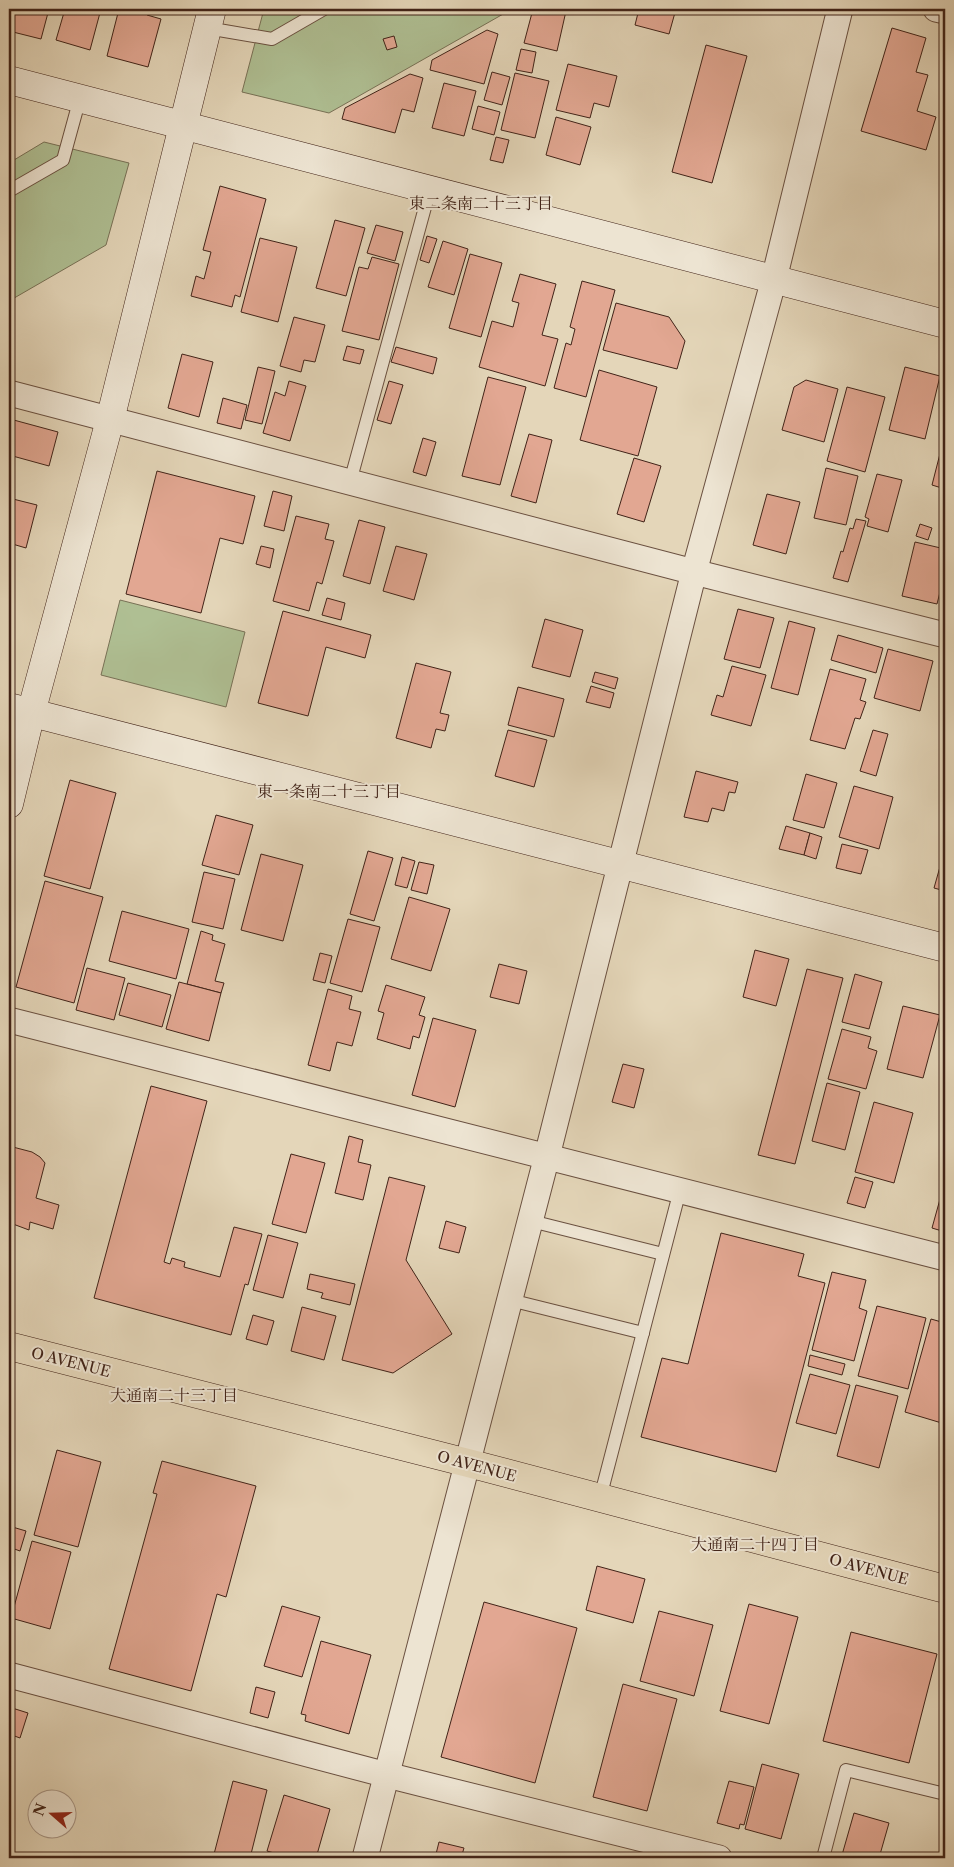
<svg xmlns="http://www.w3.org/2000/svg" width="954" height="1867" font-family="'Libre Caslon Text','Noto Serif JP',serif">
<rect width="100%" height="100%" fill="#e4d6b9"/>
<filter id="stains"><feTurbulence type="fractalNoise" baseFrequency=".004" numOctaves="4"/><feColorMatrix values="0 0 0 0 .2 0 0 0 0 .09 0 0 0 0 .02 0 0 0 .5 -.17"/></filter>
<radialGradient id="worn" r=".72"><stop offset=".6" stop-color="#630" stop-opacity="0"/><stop offset="1" stop-color="#630" stop-opacity=".3"/></radialGradient>
<g fill="#afbf93" stroke="#787156">
<path d="M264 9H512L329 113 242 92Z"/>
<path d="M44 142 129 163 106 245 9 301V163Z"/>
<path d="M120 600 245 632 226 707 101 675Z"/>
</g>
<g fill="#e2a792" stroke="#412318">
<path d="M9 9H49L41 39 9 31Z"/>
<path d="M65 9H101L90 50 56 40Z"/>
<path d="M119 9H148L147 15 161 19 148 67 107 56Z"/>
<path d="M533 9H563L566 11 557 51 524 43Z"/>
<path d="M639 9H676L669 34 635 25Z"/>
<path d="M892 28 926 38 916 72 928 75 917 111 936 117 926 150 861 131Z"/>
<path d="M487 30 498 34 484 84 430 70 432 60Z"/>
<path d="M394 36 397 47 387 50 383 39Z"/>
<path d="M706 45 747 56 712 183 672 172Z"/>
<path d="M521 49 536 52 532 73 516 70Z"/>
<path d="M568 64 617 76 609 107 594 103 590 118 556 110Z"/>
<path d="M492 72 510 77 502 105 484 100Z"/>
<path d="M515 73 549 81 535 138 501 130Z"/>
<path d="M410 74 423 78 414 112 402 109 395 133 342 119 345 108Z"/>
<path d="M444 83 476 91 464 136 432 128Z"/>
<path d="M478 106 500 112 494 135 472 129Z"/>
<path d="M556 117 591 127 580 165 546 155Z"/>
<path d="M496 137 509 140 503 163 490 160Z"/>
<path d="M220 186 266 199 240 297 235 295 232 307 191 296 196 276 204 279 211 252 203 250Z"/>
<path d="M335 220 365 228 346 296 316 288Z"/>
<path d="M376 225 403 232 395 261 367 253Z"/>
<path d="M427 236 437 239 429 263 420 260Z"/>
<path d="M260 238 297 247 278 322 241 312Z"/>
<path d="M443 241 468 249 454 295 428 287Z"/>
<path d="M470 254 502 263 481 337 449 328Z"/>
<path d="M372 257 399 264 379 340 342 331 359 267 368 269Z"/>
<path d="M520 274 556 284 542 335 558 339 545 386 479 367 492 321 513 327 519 303 512 301Z"/>
<path d="M582 281 615 290 586 397 554 388 566 343 571 345 575 329 570 327Z"/>
<path d="M616 303 669 317 685 341 677 369 603 350Z"/>
<path d="M294 317 325 325 315 362 304 360 301 372 280 366Z"/>
<path d="M347 346 364 350 360 364 343 360Z"/>
<path d="M396 347 437 358 433 374 391 362Z"/>
<path d="M182 354 213 362 199 417 168 408Z"/>
<path d="M258 367 275 371 262 424 245 420Z"/>
<path d="M905 367 940 376 925 439 889 430Z"/>
<path d="M599 370 657 387 638 456 580 440Z"/>
<path d="M488 377 526 387 500 485 462 476Z"/>
<path d="M806 380 838 389 824 442 782 430 794 387Z"/>
<path d="M289 381 306 386 290 441 263 433 275 392 285 396Z"/>
<path d="M389 381 403 385 391 424 377 420Z"/>
<path d="M847 387 885 397 865 472 827 461Z"/>
<path d="M223 398 247 405 241 429 217 423Z"/>
<path d="M10 419 58 432 49 466 9 455Z"/>
<path d="M529 434 552 440 536 503 511 496Z"/>
<path d="M423 438 436 442 426 476 413 472Z"/>
<path d="M944 438 945 439V489L932 485Z"/>
<path d="M634 458 661 466 644 522 617 514Z"/>
<path d="M826 468 858 476 846 525 814 518Z"/>
<path d="M157 471 255 496 243 544 220 538 201 613 126 594Z"/>
<path d="M877 474 902 480 888 532 867 526 869 519 865 517Z"/>
<path d="M273 491 292 496 284 531 264 526Z"/>
<path d="M767 494 800 502 786 554 753 545Z"/>
<path d="M9 498 37 505 26 548 9 543Z"/>
<path d="M296 516 329 524 325 539 334 541 322 584 317 582 309 611 273 601Z"/>
<path d="M856 519 866 521 848 582 833 578 841 551 843 552 850 528 853 529Z"/>
<path d="M359 520 385 527 370 584 343 576Z"/>
<path d="M920 524 932 528 928 540 916 536Z"/>
<path d="M915 542 945 549V572L937 604 902 596Z"/>
<path d="M261 546 274 549 270 568 256 564Z"/>
<path d="M396 546 427 554 414 600 383 591Z"/>
<path d="M327 598 345 603 341 620 322 615Z"/>
<path d="M738 609 774 618 760 668 724 659Z"/>
<path d="M283 611 371 635 365 658 326 647 308 716 258 703Z"/>
<path d="M545 619 583 630 570 677 532 667Z"/>
<path d="M789 621 815 628 798 695 771 688Z"/>
<path d="M838 635 883 648 876 673 831 660Z"/>
<path d="M888 649 933 661 920 711 874 698Z"/>
<path d="M416 663 451 672 440 713 449 715 445 731 436 729 431 748 396 738Z"/>
<path d="M732 666 766 675 751 726 711 715 717 695 723 697Z"/>
<path d="M830 669 866 679 860 700 866 702 860 719 855 718 845 749 810 740Z"/>
<path d="M595 672 618 678 615 689 592 682Z"/>
<path d="M591 686 614 693 610 708 586 702Z"/>
<path d="M518 687 564 699 554 737 508 725Z"/>
<path d="M508 730 547 740 534 787 495 776Z"/>
<path d="M873 730 888 734 876 776 860 771Z"/>
<path d="M696 771 738 782 735 793 729 792 724 811 712 808 708 822 684 817Z"/>
<path d="M806 774 837 783 824 828 793 820Z"/>
<path d="M70 780 116 793 90 889 44 876Z"/>
<path d="M854 786 893 797 879 849 839 837Z"/>
<path d="M216 815 253 825 239 875 202 865Z"/>
<path d="M786 826 810 833 804 855 779 849Z"/>
<path d="M810 833 822 837 816 859 804 855Z"/>
<path d="M842 844 868 850 861 874 836 868Z"/>
<path d="M945 849V891L934 888Z"/>
<path d="M368 851 393 858 374 921 350 914Z"/>
<path d="M261 854 303 865 283 941 241 930Z"/>
<path d="M402 857 415 861 407 888 395 885Z"/>
<path d="M419 862 434 865 427 894 411 890Z"/>
<path d="M204 872 235 879 223 929 192 922Z"/>
<path d="M45 881 103 897 74 1003 16 987Z"/>
<path d="M409 897 450 909 431 971 391 959Z"/>
<path d="M122 911 189 929 176 979 109 961Z"/>
<path d="M348 919 380 927 362 992 330 983Z"/>
<path d="M201 931 213 935 212 940 225 944 215 981 224 983 221 993 187 984Z"/>
<path d="M755 950 789 959 776 1006 743 997Z"/>
<path d="M320 953 332 956 325 983 313 980Z"/>
<path d="M499 964 527 971 519 1004 490 997Z"/>
<path d="M87 968 125 978 114 1020 76 1010Z"/>
<path d="M807 969 843 978 795 1164 758 1155Z"/>
<path d="M855 974 882 982 869 1029 842 1022Z"/>
<path d="M179 982 221 993 209 1041 166 1029Z"/>
<path d="M128 983 171 995 162 1027 119 1015Z"/>
<path d="M386 985 425 997 419 1015 425 1017 419 1038 413 1036 410 1049 377 1039 384 1013 378 1011Z"/>
<path d="M328 989 352 996 349 1009 361 1012 352 1046 337 1042 330 1071 308 1065Z"/>
<path d="M903 1006 940 1015 923 1078 887 1069Z"/>
<path d="M433 1018 476 1030 455 1107 412 1095Z"/>
<path d="M842 1029 871 1037 868 1048 877 1051 866 1089 828 1079Z"/>
<path d="M623 1064 644 1069 634 1108 612 1102Z"/>
<path d="M827 1083 860 1092 845 1150 812 1141Z"/>
<path d="M151 1086 207 1101 164 1262 170 1264 172 1258 185 1262 184 1267 220 1277 234 1227 262 1234 248 1285 245 1284 231 1335 94 1298Z"/>
<path d="M874 1102 913 1113 894 1183 855 1172Z"/>
<path d="M349 1136 363 1140 358 1162 371 1165 363 1200 335 1193Z"/>
<path d="M9 1146 32 1152 40 1157 45 1163 36 1198 59 1205 53 1229 30 1222 29 1230 13 1224 12 1234 9 1233Z"/>
<path d="M291 1154 325 1163 306 1233 272 1224Z"/>
<path d="M389 1177 425 1186 406 1260 452 1334 393 1373 342 1360Z"/>
<path d="M855 1177 873 1182 865 1208 847 1203Z"/>
<path d="M942 1192 945 1193V1220L942 1231 932 1228Z"/>
<path d="M446 1221 466 1227 459 1253 439 1248Z"/>
<path d="M721 1233 804 1254 798 1276 825 1283 776 1472 641 1437 662 1358 688 1364Z"/>
<path d="M268 1235 298 1243 283 1298 253 1290Z"/>
<path d="M832 1272 866 1280 859 1308 867 1311 854 1361 812 1350Z"/>
<path d="M310 1274 355 1284 350 1305 321 1298 323 1293 307 1289Z"/>
<path d="M877 1306 926 1318 908 1389 858 1376Z"/>
<path d="M302 1307 336 1316 324 1360 291 1351Z"/>
<path d="M253 1315 274 1321 267 1345 246 1339Z"/>
<path d="M931 1319 945 1323V1424L905 1412Z"/>
<path d="M810 1355 845 1364 842 1375 808 1366Z"/>
<path d="M810 1374 850 1385 836 1434 796 1423Z"/>
<path d="M856 1385 898 1396 879 1468 837 1456Z"/>
<path d="M57 1450 101 1462 78 1547 34 1535Z"/>
<path d="M162 1461 256 1486 226 1597 217 1594 191 1691 109 1669 157 1494 153 1493Z"/>
<path d="M9 1526 26 1531 20 1551 9 1547Z"/>
<path d="M32 1541 71 1552 50 1629 11 1618Z"/>
<path d="M597 1566 645 1579 633 1623 586 1610Z"/>
<path d="M484 1602 577 1628 535 1783 441 1757Z"/>
<path d="M749 1604 798 1617 769 1724 720 1711Z"/>
<path d="M282 1606 320 1617 302 1677 264 1666Z"/>
<path d="M659 1611 713 1625 694 1696 640 1681Z"/>
<path d="M851 1632 937 1654 909 1763 823 1741Z"/>
<path d="M321 1641 371 1655 349 1734 305 1721 306 1715 301 1714Z"/>
<path d="M623 1684 677 1699 647 1811 593 1797Z"/>
<path d="M256 1687 275 1692 268 1718 250 1713Z"/>
<path d="M9 1707 28 1713 20 1738 9 1734Z"/>
<path d="M9 1754 14 1755 9 1772Z"/>
<path d="M762 1764 799 1774 781 1839 745 1829Z"/>
<path d="M233 1781 267 1790 250 1858H213Z"/>
<path d="M729 1781 754 1787 744 1825 740 1824 739 1829 717 1823Z"/>
<path d="M284 1795 330 1809 316 1858H292L267 1851Z"/>
<path d="M854 1813 889 1823 879 1858H850V1857L842 1855Z"/>
<path d="M439 1842 464 1848 461 1858H435Z"/>
</g>
<g fill="none" stroke-linecap="round" stroke-linejoin="round">
<g stroke="#6a5040" stroke-width="14">
<g id="lane">
<path d="M207 28 272 39 324 9"/>
<path d="M9 191 63 160 80 98"/>
<path d="M350 482 430 189"/>
<path d="M531 1221 663 1254"/>
<path d="M510 1300 643 1333"/>
<path d="M600 1498 680 1190"/>
<path d="M823 1858 846 1770 945 1794"/>
</g>
</g>
<g stroke="#6a5040" stroke-width="27">
<g id="street">
<path d="M936 9 945 11"/>
<path d="M9 393 694 572 945 635"/>
<path d="M9 1020 945 1258"/>
<path d="M9 1675 387 1775 719 1858"/>
<path d="M365 1858 547 1156 694 572 774 279 840 9"/>
</g>
</g>
<g stroke="#412318" stroke-width="29">
<g id="secondary">
<path d="M9 80 945 324"/>
<path d="M9 707 945 948"/>
<path d="M9 804 31 713 110 420 212 9"/>
</g>
</g>
<g stroke="#412318" stroke-width="29">
<path id="highway" d="M9 1346 468 1463 945 1589"/>
</g>
<use href="#lane" stroke="#ede4d2" stroke-width="12"/>
<use href="#street" stroke="#ede4d2" stroke-width="25"/>
<use href="#secondary" stroke="#ede4d2" stroke-width="28"/>
<use href="#highway" stroke="#e4d6b9" stroke-width="28"/>
</g>
<g text-anchor="middle" dominant-baseline="central" stroke-width="4" stroke-linejoin="round" paint-order="stroke">
<g font-size="15" fill="#412318" stroke="#ede4d2">
<text transform="translate(71 1362) rotate(14)">O AVENUE</text>
<text transform="translate(477 1466) rotate(15)">O AVENUE</text>
<text transform="translate(869 1569) rotate(15)">O AVENUE</text>
</g>
<g font-size="16" fill="#412318" stroke="#ede4d2">
<text x="481" y="203">東二条南二十三丁目</text>
<text x="329" y="791">東一条南二十三丁目</text>
<text x="174" y="1395">大通南二十三丁目</text>
<text x="755" y="1544">大通南二十四丁目</text>
</g>
</g>
<rect width="954" height="1867" fill="none" stroke="#e4d6b9" stroke-width="30"/>
<rect x="10" y="10" width="934" height="1847" fill="none" stroke="#412318" stroke-width="2.5"/>
<rect x="15" y="15" width="924" height="1837" fill="none" stroke="#412318"/>
<g transform="translate(52 1814) rotate(290)"><circle r="24" fill="#ede4d2" stroke="#a89788"/>
<path d="M0-4L9 19L0 12L-9 19Z" fill="#8f2418"/>
<text y="-8" font-size="14" font-weight="bold" text-anchor="middle" fill="#412318">N</text>
</g>
<rect width="100%" height="100%" filter="url(#stains)"/>
<rect width="100%" height="100%" fill="url(#worn)"/>
</svg>
